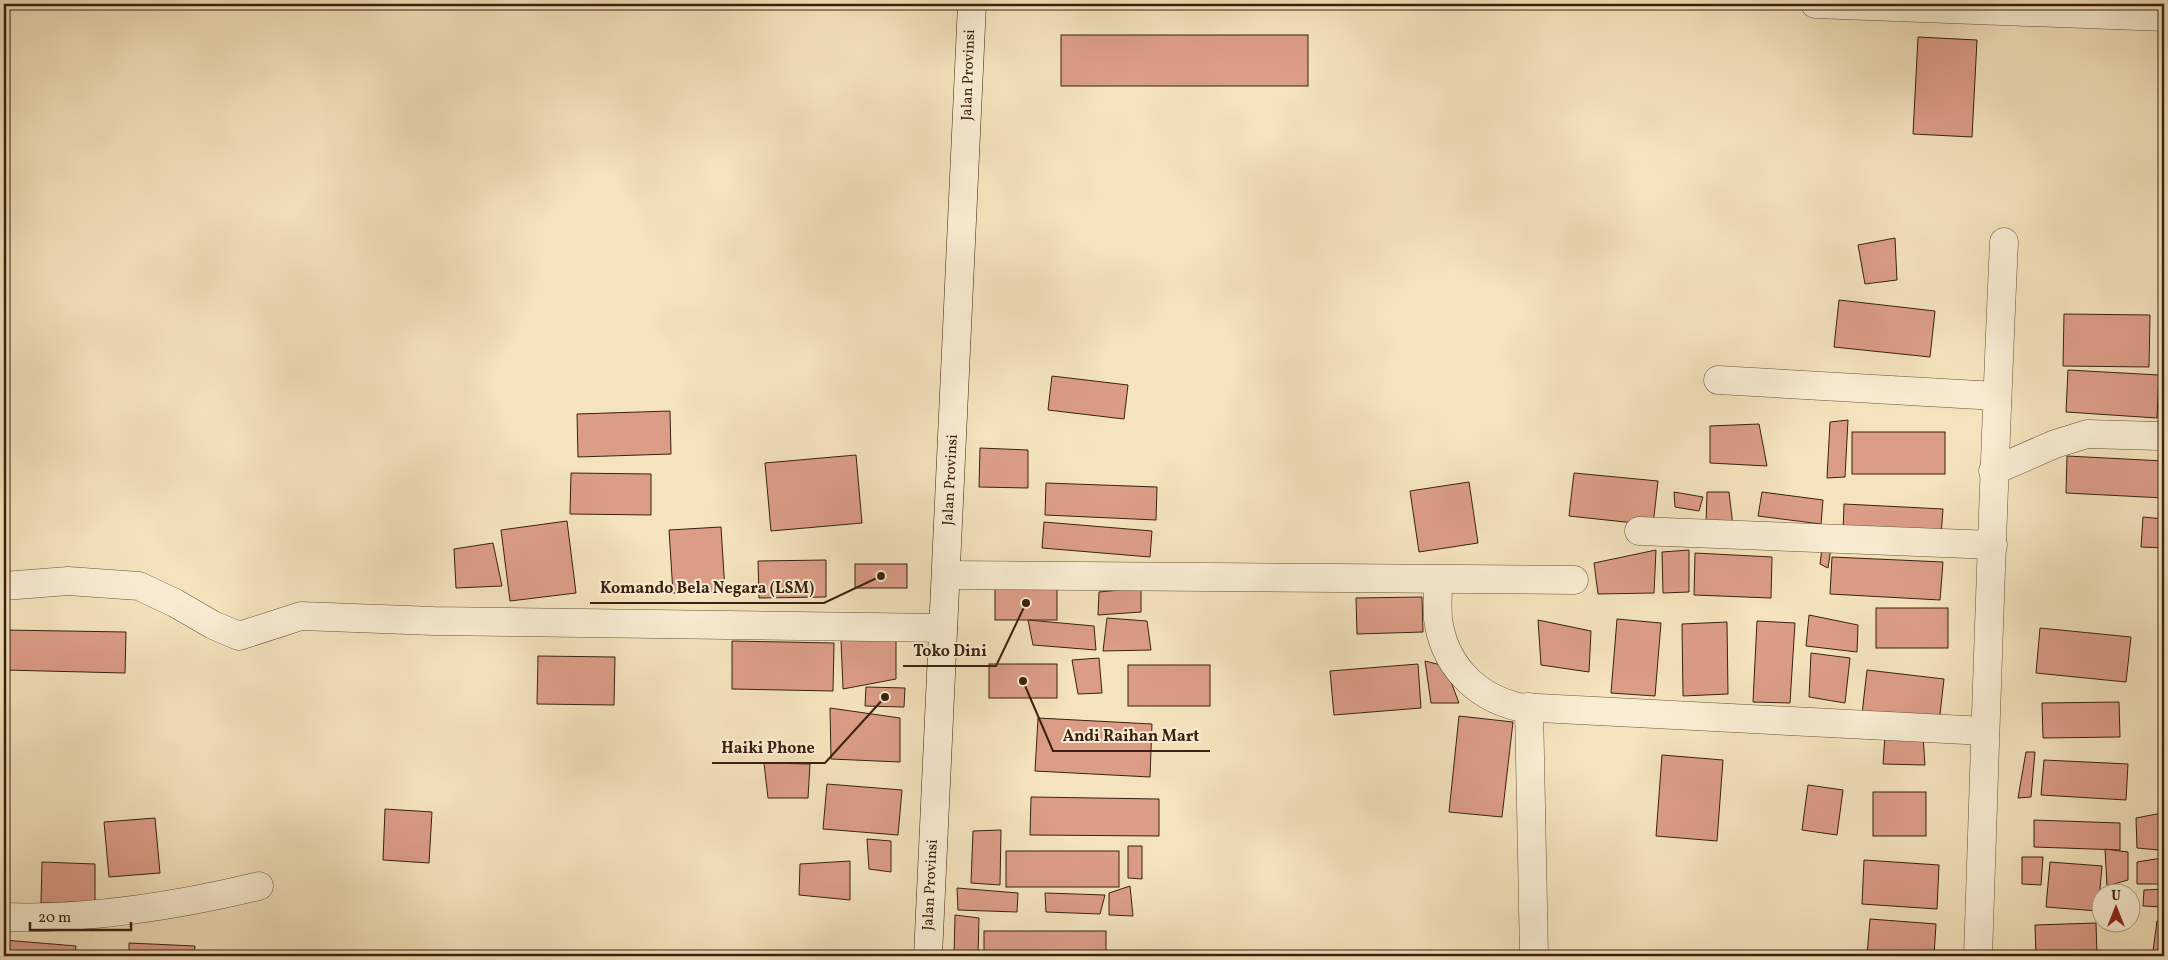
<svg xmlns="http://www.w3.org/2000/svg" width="2168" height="960" font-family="Vollkorn,serif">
<rect width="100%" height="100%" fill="#f4e3bc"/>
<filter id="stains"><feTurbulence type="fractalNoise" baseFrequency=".004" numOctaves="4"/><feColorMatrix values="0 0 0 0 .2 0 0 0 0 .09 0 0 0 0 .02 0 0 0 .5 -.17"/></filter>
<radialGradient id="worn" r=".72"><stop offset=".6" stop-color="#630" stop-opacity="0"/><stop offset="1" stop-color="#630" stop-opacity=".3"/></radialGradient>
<g fill="#dc9d87" stroke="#3a200f">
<rect x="1061" y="35" width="247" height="51"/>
<path d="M1918 37 1977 40 1972 137 1913 134Z"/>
<path d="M1895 238 1897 280 1865 284 1858 245Z"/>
<path d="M1839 300 1935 311 1930 357 1834 347Z"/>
<path d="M2064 314 2150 315 2149 367 2063 366Z"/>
<path d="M2068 370 2159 375 2157 418 2066 412Z"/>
<path d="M1052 376 1128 385 1124 419 1048 410Z"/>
<path d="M670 411 671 454 578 457 577 414Z"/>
<path d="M1848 420 1845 477 1827 478 1830 422Z"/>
<path d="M1759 424 1767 466 1710 463V426Z"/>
<rect x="1852" y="432" width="93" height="42"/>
<path d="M980 448 1028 450V488L979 487Z"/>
<path d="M856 455 862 523 771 531 765 463Z"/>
<path d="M2067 456 2164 461V498L2066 493Z"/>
<path d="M571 473 651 474V515L570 514Z"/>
<path d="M1574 473 1658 481 1653 525 1569 516Z"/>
<path d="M1469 482 1478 543 1419 552 1410 491Z"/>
<path d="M1046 483 1157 487 1156 520 1045 515Z"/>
<path d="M1674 492 1703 497 1699 511 1675 507Z"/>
<path d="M1707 492H1729L1733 526 1706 524Z"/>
<path d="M1762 492 1823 500 1821 524 1758 516Z"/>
<path d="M1844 504 1943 509 1941 536 1843 532Z"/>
<path d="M2143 517 2164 519V548L2141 547Z"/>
<path d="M567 521 576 593 510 601 501 530Z"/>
<path d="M1044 522 1152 531 1150 557 1042 548Z"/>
<path d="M721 527 725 591 673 593 669 530Z"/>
<path d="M493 543 502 586 456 588 454 549Z"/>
<path d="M1822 548H1831L1828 568 1820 564Z"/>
<path d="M1656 550 1654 593 1598 594 1594 563Z"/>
<path d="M1689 550V592L1663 593 1662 552Z"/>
<path d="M1695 553 1772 557 1771 598 1694 595Z"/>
<path d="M1832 557 1943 562 1940 600 1830 594Z"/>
<path d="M826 560V597L759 598 758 561Z"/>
<rect x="855" y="564" width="52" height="24"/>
<rect x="995" y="587" width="62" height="33"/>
<path d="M1141 588V612L1098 615 1099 592Z"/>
<path d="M1422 597 1423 632 1357 634 1356 598Z"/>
<rect x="1876" y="608" width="72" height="40"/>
<path d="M1809 615 1858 625 1857 652 1806 646Z"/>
<path d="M1107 618 1147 621 1151 650 1103 651Z"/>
<path d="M1617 619 1661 623 1655 696 1611 693Z"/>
<path d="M1028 620 1094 626 1096 650 1033 645Z"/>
<path d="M1538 620 1591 631 1589 672 1541 665Z"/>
<path d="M1757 621 1795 623 1790 703 1753 702Z"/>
<path d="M1727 622 1728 694 1683 696 1682 624Z"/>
<path d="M2040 628 2131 637 2126 682 2036 673Z"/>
<path d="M4 630 126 632 125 673 4 670Z"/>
<path d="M841 640H896V679L843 689Z"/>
<path d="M732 641 834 643 833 691 732 689Z"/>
<path d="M1811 653 1850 658 1845 703 1809 697Z"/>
<path d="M538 656 615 657 614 705 537 704Z"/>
<path d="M1099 658 1102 693 1078 694 1072 660Z"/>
<path d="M1425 661 1445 666 1459 703H1431Z"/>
<rect x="989" y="664" width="68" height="34"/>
<path d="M1418 664 1421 708 1334 715 1330 671Z"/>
<rect x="1128" y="665" width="82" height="41"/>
<path d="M1867 670 1944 679 1939 723 1862 714Z"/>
<path d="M866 687 905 688 904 707 865 706Z"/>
<path d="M2119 702 2120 737 2043 738 2042 703Z"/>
<path d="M830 708 900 718V762L831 759Z"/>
<path d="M1459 716 1513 722 1502 817 1449 812Z"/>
<path d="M1038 718 1152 724 1150 777 1035 771Z"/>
<path d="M1885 736 1923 737 1925 765 1883 764Z"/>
<path d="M2026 752H2035L2031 797 2018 798Z"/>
<path d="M1662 755 1723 760 1717 841 1656 836Z"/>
<path d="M2044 760 2128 764 2126 800 2041 795Z"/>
<path d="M764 763 810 764 808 798H768Z"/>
<path d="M827 784 902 790 898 835 823 829Z"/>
<path d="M1808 785 1843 790 1837 835 1802 830Z"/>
<rect x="1873" y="792" width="53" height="44"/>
<path d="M1031 797 1159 799V836L1030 835Z"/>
<path d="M385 809 432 812 429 863 383 860Z"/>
<path d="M2162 813 2159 850 2137 848 2136 818Z"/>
<path d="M155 818 160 873 109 877 104 822Z"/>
<path d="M2034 820 2120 823V850L2034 847Z"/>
<path d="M1001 830 1000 885 971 883 973 831Z"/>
<path d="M867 839 891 841V872L869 869Z"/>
<path d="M1128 846H1142V879L1128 878Z"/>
<path d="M2105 849 2128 852V880L2107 886Z"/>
<rect x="1006" y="851" width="113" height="36"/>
<path d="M2022 857H2043L2041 885 2022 884Z"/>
<path d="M2162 858 2163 884H2137V862Z"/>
<path d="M1864 860 1939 865 1937 909 1862 904Z"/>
<path d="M850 861V900L799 895 800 864Z"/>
<path d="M42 862 95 864V904L41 903Z"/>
<path d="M2050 862 2102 866 2098 911 2046 907Z"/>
<path d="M1130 886 1133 916 1109 915V893Z"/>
<path d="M957 888 1018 893 1017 912 958 910Z"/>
<path d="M2164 889V907L2143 906 2144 890Z"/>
<path d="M1045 893 1105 895 1100 914 1046 912Z"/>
<path d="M2130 893H2133L2135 906 2130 907Z"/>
<path d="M955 915 979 918 978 956H954Z"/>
<path d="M1870 919 1936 924 1934 956H1867Z"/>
<path d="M2157 921 2164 922V951H2153Z"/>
<path d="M2096 923 2097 956H2036L2035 925Z"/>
<rect x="984" y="931" width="122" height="25"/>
<path d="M4 940 76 946 75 956H4Z"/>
<path d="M129 943 195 946 194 956H129Z"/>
<rect x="217" y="953" width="58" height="3"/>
</g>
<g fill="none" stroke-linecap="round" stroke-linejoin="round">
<g stroke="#68513a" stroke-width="29">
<g id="minor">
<path d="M1815 4 2164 17"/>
<path d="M1718 380 1996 396"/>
<path d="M1993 471 2055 444 2087 434 2159 436"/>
<path d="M1639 531 1993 545"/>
<path d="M947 575 1574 580"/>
<path d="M1438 580C1438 593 1437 606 1438 619 1444 664 1474 696 1518 707L1985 731"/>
<path d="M4 586 68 581 139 586 175 603 213 625 239 636 301 616 434 621 943 628"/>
<path d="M1529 707 1534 956"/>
<path d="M4 917C90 920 176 906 259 886"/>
<path d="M1978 956C1986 718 1993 480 2004 242"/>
</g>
</g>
<g stroke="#3a200f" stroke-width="29">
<path id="secondary" d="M928 956 972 4"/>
</g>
<use href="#minor" stroke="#f8edd3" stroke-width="28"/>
<use href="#secondary" stroke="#f8edd3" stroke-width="28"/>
</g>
<g text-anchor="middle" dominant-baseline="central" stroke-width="4" stroke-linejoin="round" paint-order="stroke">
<g font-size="15" fill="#3a200f" stroke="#f8edd3">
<text transform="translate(969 75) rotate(-88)">Jalan Provinsi</text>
<text transform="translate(951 480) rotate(-87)">Jalan Provinsi</text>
<text transform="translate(931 885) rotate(-87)">Jalan Provinsi</text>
</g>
</g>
<path fill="none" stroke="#3a200f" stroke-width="2" d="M881 576L824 603H590M1026 603L996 666H903M1023 681L1053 751H1210M885 697L825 763H712"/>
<g fill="#3a200f" stroke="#f8edd3" stroke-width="2">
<circle cx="881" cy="576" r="5"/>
<circle cx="1026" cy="603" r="5"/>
<circle cx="1023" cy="681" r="5"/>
<circle cx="885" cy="697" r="5"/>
</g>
<g font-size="16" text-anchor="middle" font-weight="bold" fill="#3a200f" stroke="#f8edd3" stroke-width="4" stroke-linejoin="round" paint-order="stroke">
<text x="707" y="593">Komando Bela Negara (LSM)</text>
<text x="950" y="656">Toko Dini</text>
<text x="1131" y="741">Andi Raihan Mart</text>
<text x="768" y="753">Haiki Phone</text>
</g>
<rect width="2168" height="960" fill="none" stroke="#f4e3bc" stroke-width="20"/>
<rect x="5" y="5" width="2158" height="950" fill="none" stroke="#3a200f" stroke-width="2.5"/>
<rect x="10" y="10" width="2148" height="940" fill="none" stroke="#3a200f"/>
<g transform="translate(2116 908)"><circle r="24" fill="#f8edd3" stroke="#ac9b85"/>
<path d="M0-4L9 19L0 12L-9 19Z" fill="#8f2418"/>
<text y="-8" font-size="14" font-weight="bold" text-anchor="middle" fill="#3a200f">U</text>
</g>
<path d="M30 922v8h101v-8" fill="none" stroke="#3a200f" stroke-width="2.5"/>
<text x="38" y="922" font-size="15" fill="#3a200f" stroke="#f8edd3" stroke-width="4" paint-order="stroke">20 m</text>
<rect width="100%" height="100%" filter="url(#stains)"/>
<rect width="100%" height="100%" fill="url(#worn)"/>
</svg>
